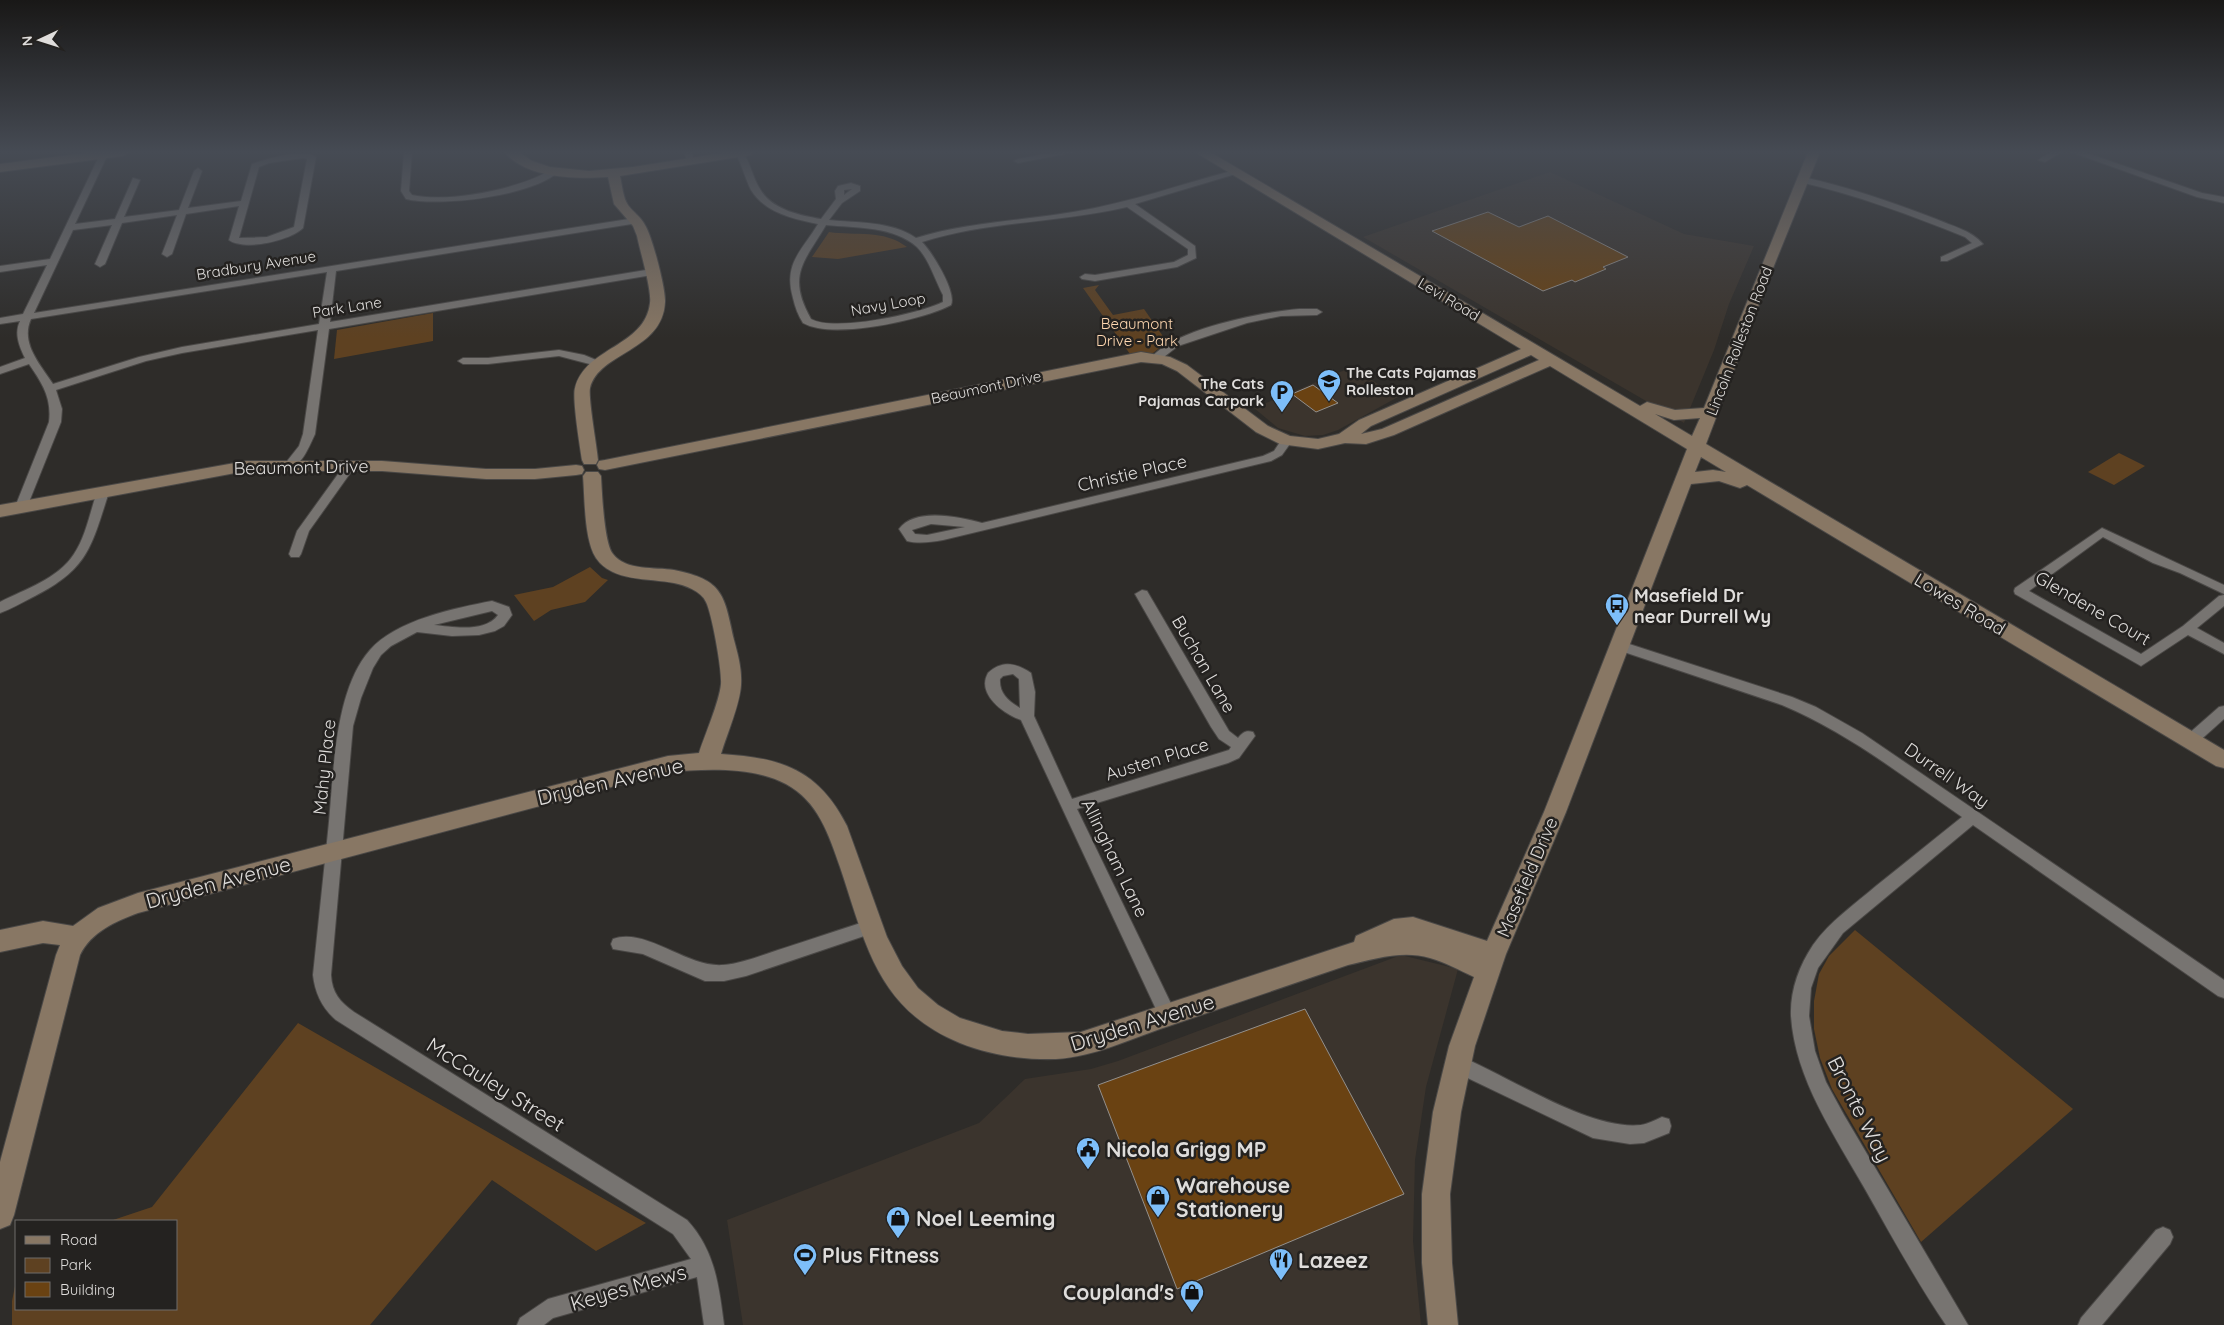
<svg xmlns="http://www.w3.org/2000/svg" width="2224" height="1325" font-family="Quicksand,sans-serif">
<rect width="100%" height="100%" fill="#2e2c29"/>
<g fill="#3b342d">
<path d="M1550 172 1684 234 1754 246 1729 304 1714 350 1684 423 1363 237Z"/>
<path d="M1352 367 1398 397 1338 430 1323 435 1305 436 1278 428 1254 408Z"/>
<path d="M1401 955 1458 969 1426 1087 1415 1160 1413 1241 1421 1325H743L727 1220 979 1123 1025 1079 1091 1069 1118 1061Z"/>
</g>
<g fill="#5e4121">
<path d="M829 232C856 236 883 229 907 247L838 259 812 257Z"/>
<path d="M1099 285 1095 290 1113 315 1144 309 1167 342 1153 353 1130 354 1083 288Z"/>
<path d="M433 313V341L334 359 337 330Z"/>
<path d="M2119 453 2145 466 2114 485 2088 472Z"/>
<path d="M590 567 602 578 608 580 585 602 551 610 534 621 514 595 553 587Z"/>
<path d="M1855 930 2073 1109 1921 1242 1832 1089 1820 1058 1814 1029V1001L1819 974 1829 956Z"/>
<path d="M298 1023 646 1223 596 1251 492 1180 370 1325H12V1301L16 1281V1309H176V1221H110L152 1207Z"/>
</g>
<g fill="#6a4212" stroke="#93908d">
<path d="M1488 212 1519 227 1548 216 1628 257 1603 267 1606 269 1575 282 1572 280 1543 291 1432 231Z"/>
<path d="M1313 385 1338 403 1316 412 1292 394Z"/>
<path d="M1305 1009 1404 1194 1177 1289 1098 1085Z"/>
</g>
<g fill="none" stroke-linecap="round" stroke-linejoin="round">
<g stroke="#4a4846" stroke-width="2">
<g id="street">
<path d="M101 152H109L75 224 115 219 133 178 140 180 124 217 179 210 194 171 198 168 202 171 188 208 241 201 252 164C266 159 304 148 316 157L303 228C290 241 244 251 229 240L239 206 186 214 172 254 167 257 162 254 177 215 122 223 105 264 100 267 95 264 112 225 73 230 34 313 635 218 639 221 638 223 336 271 330 322 652 269 657 272 652 275 329 329 315 434C310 445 302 465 290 469L284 465 299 446 303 434 318 330 182 353 146 361 56 390 62 409 61 422 27 507 21 511 15 507 49 422C52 398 42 383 29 364L0 374V367L25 358C19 346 14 333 20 321L0 324V318L23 314 47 265 0 272V266L50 259ZM303 158 307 159 294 227 267 237 239 238 259 167 269 163ZM327 272 319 324 182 347 139 357 53 384C40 364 20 343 31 319Z"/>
<path d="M404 152H412L409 191 412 195C448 203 521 189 552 169L559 171C535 196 439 207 406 199L401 191Z"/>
<path d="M684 152H692L694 163H688Z"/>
<path d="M737 152 744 154C751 165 753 178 760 189 772 210 800 215 821 219L836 199 835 191 838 186 851 183 860 186V191L842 203 829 220C857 223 892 221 916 238 967 222 1020 221 1073 212 1129 203 1181 184 1235 170L1239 173 1135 204 1195 246 1196 258 1177 267 1095 281 1082 279 1080 277 1085 274 1095 275 1174 262 1188 255V249L1127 207C1059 223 988 221 922 242 932 252 957 292 951 305 923 320 832 340 803 323 798 315 795 307 793 298 783 263 802 251 818 224 794 219 765 213 751 190 745 178 742 165 736 154ZM852 189 844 195V190ZM826 225C856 228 894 226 917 247 929 259 935 280 943 295V302C919 314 834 332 811 319 786 275 805 261 826 225Z"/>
<path d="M1054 152H1075L1018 163 1014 161 1018 159Z"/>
<path d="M2051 152H2062L2045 162 2038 160Z"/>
<path d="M2071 152H2084L2202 193 2224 197V203L2197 197Z"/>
<path d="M1803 177C1849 187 1892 202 1936 219 1952 226 1971 230 1983 244L1947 261H1941V257L1972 243 1965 237C1910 215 1857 195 1800 182L1799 180Z"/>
<path d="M1299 309H1317L1322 312 1317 315 1281 316 1247 323 1178 346 1160 360H1152L1151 358C1174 329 1262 312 1299 309Z"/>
<path d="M559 350 584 355 606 364 601 367 559 356 488 364H463L458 361 463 358H488Z"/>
<path d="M1286 438 1292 441 1282 455 1271 461 943 540C931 542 919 544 907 541L899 529C915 507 960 517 982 523L1263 456 1274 451 1282 439ZM931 524 965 527 927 535 915 534 912 530Z"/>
<path d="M350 461 356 465 309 531 301 554 299 557H291L289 554 297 531 346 463Z"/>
<path d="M103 488 109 492C91 548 88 570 31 598 21 603 11 609 0 613V602C25 589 58 579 74 554 86 536 90 512 97 492Z"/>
<path d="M2102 528 2224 585V594L2180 573 2153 563 2103 537 2029 591 2141 654 2183 626 2219 596 2224 595V606L2197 628 2224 643V654L2188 635 2141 666 2015 594 2014 591 2015 588Z"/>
<path d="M1142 590 1147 591 1229 731 1238 738C1243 732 1246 730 1253 732L1255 736 1239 758 1228 763 1077 809 1177 1016 1174 1022 1168 1024 1162 1022 1021 720C1004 714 976 694 988 673 1002 660 1016 663 1031 673L1035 692 1034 716 1072 799 1229 750 1231 747 1219 739 1211 727 1135 594ZM1013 674 1019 679 1020 708C1008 701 999 693 1000 679L1003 676Z"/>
<path d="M492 601 509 607 512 615 504 626 495 631 479 635 452 636 417 632 391 646 381 655 373 668 361 698 353 726 331 975C332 993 340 1002 354 1012L687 1220C715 1250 719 1286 724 1325H704L697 1277 553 1318 544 1325H517L520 1318 548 1299 691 1259 673 1234 336 1020C322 1008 315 993 313 975 318 927 323 879 328 832 334 777 333 692 370 650 396 620 455 608 492 601ZM492 611 498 615C485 633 453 627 434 625Z"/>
<path d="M1620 641 1792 697 1816 707 1862 733 2224 980V998L2218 996 1973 825 1843 933 1818 968 1811 988 1809 1016 1815 1051 1826 1082 1844 1115 1968 1325H1946C1916 1281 1891 1235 1865 1189 1835 1136 1795 1079 1791 1016 1790 991 1799 966 1813 945 1830 921 1854 905 1876 886 1905 863 1933 840 1962 817 1904 777 1847 732 1782 705L1615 649 1613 646 1615 643Z"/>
<path d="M2224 706V719L2196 744 2191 746 2186 744 2184 740 2186 736 2219 707Z"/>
<path d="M873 919 879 921 881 926 879 931 746 976 724 981H705L643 954 613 949 611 944 613 939C646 927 687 968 723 965 741 964 760 956 778 950 810 940 841 929 873 919Z"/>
<path d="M1457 1055C1507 1075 1589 1131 1641 1125 1648 1124 1655 1120 1662 1117L1669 1119 1671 1126 1669 1133 1644 1143 1630 1144 1593 1138 1451 1070 1448 1064 1451 1058Z"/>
<path d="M2163 1227 2170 1230 2173 1237 2170 1244 2102 1325H2078L2081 1318 2156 1230Z"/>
</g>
</g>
<g stroke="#4a4846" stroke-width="2">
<g id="secondary">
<path d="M93 152H129L123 156 0 172V164Z"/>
<path d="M504 152H519L532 161 550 167 589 171 633 167 728 152H753L751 155 620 176C622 184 623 198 628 205 633 212 641 217 645 225 652 236 666 289 665 302 663 351 599 352 590 388 588 398 597 447 598 460L596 464H584L582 460C580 447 572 398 575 388 585 347 645 347 650 303 652 290 640 251 637 236L633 226 614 204 608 177C575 179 528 179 504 152Z"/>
<path d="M1195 152H1210L1640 406 1647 402 1675 410 1704 408 1808 152H1820L1769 278 1706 444 2224 750V768L2216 766 1747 485 1740 488 1719 481 1691 484 1566 812 1506 954 1475 1046 1461 1112 1450 1194 1452 1263 1458 1325H1428L1422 1263V1194L1433 1112 1449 1046 1474 977C1459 970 1445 962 1430 958 1402 950 1375 959 1348 965 1287 986 1227 1006 1166 1027 1130 1039 1094 1057 1056 1059 1023 1060 990 1055 960 1043 877 1009 866 944 840 867 829 835 818 801 786 784 751 766 705 769 668 772L138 913C116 921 91 932 80 955L14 1215 10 1225 0 1229V1162L56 955 60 945 43 943 0 952V930L43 921 73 926 98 908 138 893 668 756 699 753C705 734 719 703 721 684 722 670 712 614 706 602 701 591 685 585 674 583 649 578 612 582 596 558 584 540 585 499 583 476L586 472H598L601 476C602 493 604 543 613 554 626 571 655 567 674 570 724 580 724 595 734 640 738 655 742 669 741 685 740 704 727 734 721 754 782 758 818 769 847 826L887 937 902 966 918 988 938 1005 960 1018 1002 1031 1028 1034 1081 1032 1354 942 1356 936 1394 919 1413 917 1487 941 1544 812 1687 449 1550 366 1394 435 1366 444 1345 443 1318 449 1280 444 1256 432 1177 371 1162 364 1141 362 605 470 599 469 597 465 599 461 605 460 1141 352 1170 357 1187 365 1268 426 1290 436 1318 439 1339 434 1359 420 1521 349ZM1531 355 1539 360 1382 429 1361 434 1371 426ZM1655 414 1674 420 1700 418 1692 436ZM1701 457 1726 472 1713 470 1695 472Z"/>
<path d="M246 461H382L486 469H535L576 465 582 466 584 470 582 474 576 475 535 479H486L382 471H246L0 517V505Z"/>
</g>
</g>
<use href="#street" fill="#777471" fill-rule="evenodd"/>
<use href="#secondary" fill="#887764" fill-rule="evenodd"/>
</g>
<linearGradient id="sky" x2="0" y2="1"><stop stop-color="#191817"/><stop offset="0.45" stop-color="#464b54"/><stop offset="1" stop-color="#464b54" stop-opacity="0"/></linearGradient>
<rect width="2224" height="338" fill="url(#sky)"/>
<defs>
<g id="school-pin" transform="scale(1.25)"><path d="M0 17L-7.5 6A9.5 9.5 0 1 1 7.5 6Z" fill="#7dbef9" stroke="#242220"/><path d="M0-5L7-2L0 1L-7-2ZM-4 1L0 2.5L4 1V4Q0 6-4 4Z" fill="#111"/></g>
<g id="parking-pin" transform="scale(1.25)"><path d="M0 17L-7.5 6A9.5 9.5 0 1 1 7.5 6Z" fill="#7dbef9" stroke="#242220"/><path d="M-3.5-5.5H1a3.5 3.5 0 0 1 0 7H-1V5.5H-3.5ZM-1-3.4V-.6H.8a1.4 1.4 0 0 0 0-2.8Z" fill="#111"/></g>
<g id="bus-pin" transform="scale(1.25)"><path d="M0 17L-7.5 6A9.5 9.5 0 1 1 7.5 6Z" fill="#7dbef9" stroke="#242220"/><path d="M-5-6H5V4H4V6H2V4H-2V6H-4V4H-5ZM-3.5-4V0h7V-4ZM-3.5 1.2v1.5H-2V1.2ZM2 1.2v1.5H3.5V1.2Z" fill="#111"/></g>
<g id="civic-pin" transform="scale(1.25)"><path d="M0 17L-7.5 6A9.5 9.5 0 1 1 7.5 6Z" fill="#7dbef9" stroke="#242220"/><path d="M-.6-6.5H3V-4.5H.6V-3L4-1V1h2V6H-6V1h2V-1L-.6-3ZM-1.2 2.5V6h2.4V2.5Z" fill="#111"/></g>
<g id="shop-pin" transform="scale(1.25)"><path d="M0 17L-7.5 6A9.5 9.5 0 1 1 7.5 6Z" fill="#7dbef9" stroke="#242220"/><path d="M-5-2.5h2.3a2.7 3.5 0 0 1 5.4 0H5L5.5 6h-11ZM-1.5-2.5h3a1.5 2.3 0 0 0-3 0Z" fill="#111"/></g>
<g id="stadium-pin" transform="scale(1.25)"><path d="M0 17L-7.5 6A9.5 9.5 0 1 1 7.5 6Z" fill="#7dbef9" stroke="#242220"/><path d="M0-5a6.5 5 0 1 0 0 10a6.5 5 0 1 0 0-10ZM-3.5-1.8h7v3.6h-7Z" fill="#111"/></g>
<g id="restaurant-pin" transform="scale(1.25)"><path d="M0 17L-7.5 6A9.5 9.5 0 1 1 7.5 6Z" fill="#7dbef9" stroke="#242220"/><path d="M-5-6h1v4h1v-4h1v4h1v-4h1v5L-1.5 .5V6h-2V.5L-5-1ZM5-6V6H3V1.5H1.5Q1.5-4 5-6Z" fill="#111"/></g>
</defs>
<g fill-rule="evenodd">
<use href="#school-pin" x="1329" y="381"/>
<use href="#parking-pin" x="1282" y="392"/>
<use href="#bus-pin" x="1617" y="605"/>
<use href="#civic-pin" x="1088" y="1149"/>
<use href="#shop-pin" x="1158" y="1197"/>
<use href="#shop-pin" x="898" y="1218"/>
<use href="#stadium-pin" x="805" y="1255"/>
<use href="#restaurant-pin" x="1281" y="1260"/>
<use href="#shop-pin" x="1192" y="1292"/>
</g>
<g text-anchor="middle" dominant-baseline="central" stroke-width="5" stroke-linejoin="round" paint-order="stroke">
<g font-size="15" fill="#dfdddb" stroke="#242220">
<text transform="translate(256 265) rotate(-9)">Bradbury Avenue</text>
<text transform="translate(1449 299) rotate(31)">Levi Road</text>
<text transform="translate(888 304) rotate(-10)">Navy Loop</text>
<text transform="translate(347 307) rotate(-9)">Park Lane</text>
<text transform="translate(1739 341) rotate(-69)">Lincoln Rolleston Road</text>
<text transform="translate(986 387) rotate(-12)">Beaumont Drive</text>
</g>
<g font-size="15" fill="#ffd8b1" stroke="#242220">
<text x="1137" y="323">Beaumont<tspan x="1137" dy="17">Drive - Park</tspan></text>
</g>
<g font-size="15" font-weight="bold" fill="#dfdddb" stroke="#242220" text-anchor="start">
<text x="1346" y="372">The Cats Pajamas<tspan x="1346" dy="17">Rolleston</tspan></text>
<text x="1264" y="383" text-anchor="end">The Cats<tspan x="1264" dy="17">Pajamas Carpark</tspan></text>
</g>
<g font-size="18" fill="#dfdddb" stroke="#242220">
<text transform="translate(301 467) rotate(-1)">Beaumont Drive</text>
<text transform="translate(1132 473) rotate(-13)">Christie Place</text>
<text transform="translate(1960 604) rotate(31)">Lowes Road</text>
<text transform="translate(2093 608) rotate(30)">Glendene Court</text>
<text transform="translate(1204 664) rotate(60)">Buchan Lane</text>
<text transform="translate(1157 759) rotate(-17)">Austen Place</text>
<text transform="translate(324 767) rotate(-84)">Mahy Place</text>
<text transform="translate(1947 775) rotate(35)">Durrell Way</text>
<text transform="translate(1115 858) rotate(64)">Allingham Lane</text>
<text transform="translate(1527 877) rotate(-67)">Masefield Drive</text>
</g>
<g font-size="18" font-weight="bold" fill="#dfdddb" stroke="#242220" text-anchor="start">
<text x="1634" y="595">Masefield Dr<tspan x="1634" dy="21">near Durrell Wy</tspan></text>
</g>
<g font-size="21" fill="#dfdddb" stroke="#242220">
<text transform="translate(610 781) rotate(-13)">Dryden Avenue</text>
<text transform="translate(218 882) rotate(-15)">Dryden Avenue</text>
<text transform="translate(1142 1022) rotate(-17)">Dryden Avenue</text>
<text transform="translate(496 1084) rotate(32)">McCauley Street</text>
<text transform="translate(1860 1109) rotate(63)">Bronte Way</text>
<text transform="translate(628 1287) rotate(-16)">Keyes Mews</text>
</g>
<g font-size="21" font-weight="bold" fill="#dfdddb" stroke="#242220" text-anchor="start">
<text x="1106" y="1149">Nicola Grigg MP</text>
<text x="1176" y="1185">Warehouse<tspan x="1176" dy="24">Stationery</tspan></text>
<text x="916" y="1218">Noel Leeming</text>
<text x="822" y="1255">Plus Fitness</text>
<text x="1298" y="1260">Lazeez</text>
<text x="1174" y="1292" text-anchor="end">Coupland's</text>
</g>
</g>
<rect x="15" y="1220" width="162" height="90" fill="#242220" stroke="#6f6d6b"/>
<rect x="25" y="1236" width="25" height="8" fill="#887764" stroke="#6f6d6b"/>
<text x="60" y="1245" font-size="15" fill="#dfdddb">Road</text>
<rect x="25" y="1258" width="25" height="15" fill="#5e4121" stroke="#6f6d6b"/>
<text x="60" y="1270" font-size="15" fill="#dfdddb">Park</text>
<rect x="25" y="1282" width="25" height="15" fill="#6a4212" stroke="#6f6d6b"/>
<text x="60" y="1295" font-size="15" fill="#dfdddb">Building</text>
<g transform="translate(40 40) rotate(266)" stroke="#242220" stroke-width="4" paint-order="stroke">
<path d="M0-4L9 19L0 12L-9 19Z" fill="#dfdddb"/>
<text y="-8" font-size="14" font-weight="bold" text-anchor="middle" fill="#dfdddb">N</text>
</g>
</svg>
